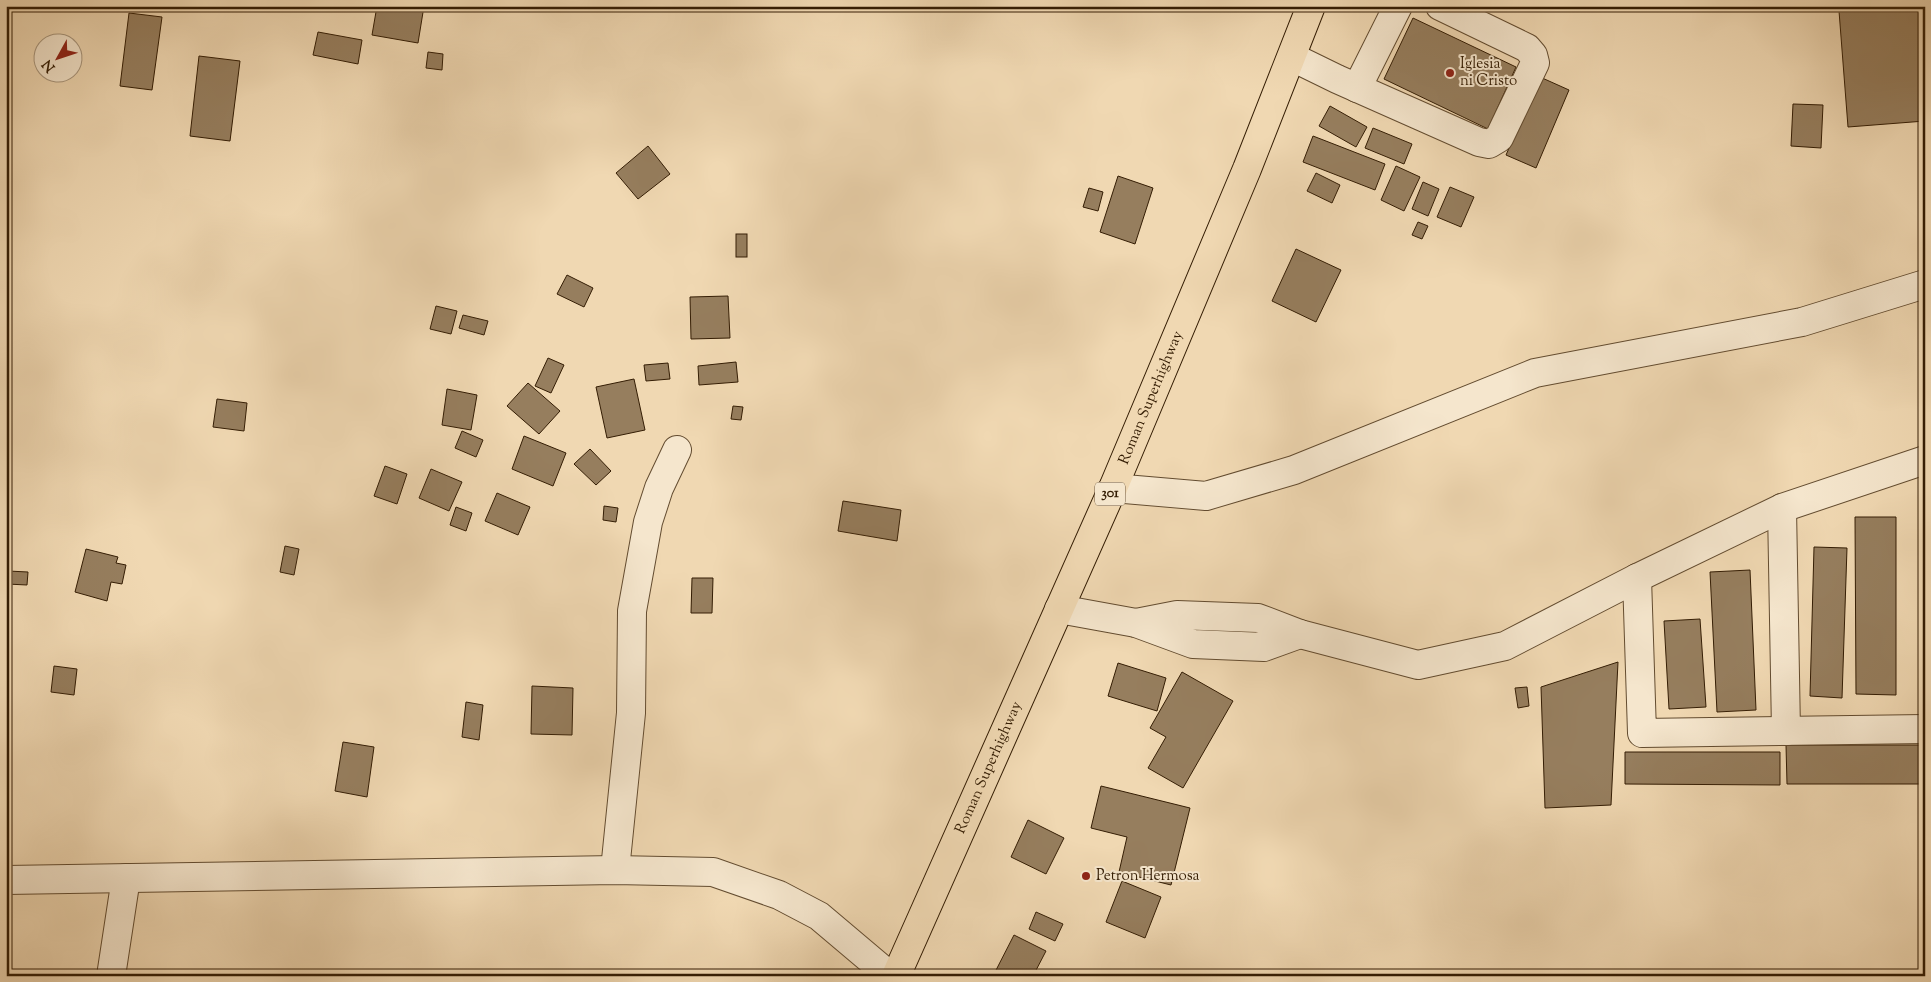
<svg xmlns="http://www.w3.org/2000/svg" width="1931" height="982" font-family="'Sorts Mill Goudy',serif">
<rect width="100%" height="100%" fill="#f0d8b2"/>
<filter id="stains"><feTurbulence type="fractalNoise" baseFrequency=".004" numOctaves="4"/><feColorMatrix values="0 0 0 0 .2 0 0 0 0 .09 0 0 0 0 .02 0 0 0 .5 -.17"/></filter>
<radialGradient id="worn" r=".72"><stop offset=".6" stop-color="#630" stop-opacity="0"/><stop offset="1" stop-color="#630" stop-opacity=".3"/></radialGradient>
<g fill="#967e5e" stroke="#341d04">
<path d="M74 6H92V11L73 9Z"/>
<path d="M377 6H424L418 43 372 35Z"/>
<path d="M1899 6H1925V121L1848 127 1839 11Z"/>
<path d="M129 13 162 17 152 90 120 86Z"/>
<path d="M1413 18 1516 67 1488 129 1384 79Z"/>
<path d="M318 32 362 40 358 64 313 55Z"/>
<path d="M428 52 443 54 442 70 426 68Z"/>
<path d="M199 56 240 61 230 141 190 136Z"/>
<path d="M1540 77 1569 90 1536 168 1506 155Z"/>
<path d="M1793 104 1823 105 1821 148 1791 146Z"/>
<path d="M1330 106 1367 127 1356 147 1319 126Z"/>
<path d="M1373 128 1412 144 1404 164 1365 148Z"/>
<path d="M1313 136 1385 164 1375 190 1303 162Z"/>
<path d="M648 146 670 174 638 199 616 173Z"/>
<path d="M1396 166 1420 177 1404 211 1381 200Z"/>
<path d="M1316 173 1340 185 1332 203 1307 191Z"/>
<path d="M1118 176 1153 188 1135 244 1100 232Z"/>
<path d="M1423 182 1439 189 1428 216 1412 209Z"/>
<path d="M1450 187 1474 197 1461 227 1437 217Z"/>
<path d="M1089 188 1103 192 1098 211 1083 207Z"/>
<path d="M1418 222 1428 226 1422 239 1412 235Z"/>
<rect x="736" y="234" width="11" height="23"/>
<path d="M1296 249 1341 270 1316 322 1272 301Z"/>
<path d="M567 275 593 288 584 307 557 294Z"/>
<path d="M728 296 730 338 691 339 690 297Z"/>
<path d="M436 306 457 311 451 334 430 329Z"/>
<path d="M463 315 488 321 484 335 459 328Z"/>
<path d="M548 358 564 365 551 393 535 386Z"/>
<path d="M736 362 738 382 699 385 698 366Z"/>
<path d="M668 363 670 379 646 381 644 365Z"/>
<path d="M634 379 645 430 607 438 596 387Z"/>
<path d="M528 383 560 411 539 434 507 406Z"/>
<path d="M447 389 477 395 471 430 442 425Z"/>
<path d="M217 399 247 403 244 431 213 427Z"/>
<path d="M733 406 743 407 741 420 731 419Z"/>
<path d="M462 431 483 440 476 457 455 448Z"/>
<path d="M524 436 566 453 553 486 512 469Z"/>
<path d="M590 449 611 471 596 485 574 464Z"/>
<path d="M385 466 407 474 397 504 374 496Z"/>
<path d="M431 469 462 482 449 511 419 498Z"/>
<path d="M497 493 530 507 518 535 485 521Z"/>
<path d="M843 501 901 510 897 541 838 531Z"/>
<path d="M604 506 618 508 616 522 603 520Z"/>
<path d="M456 507 472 513 466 531 450 525Z"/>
<path d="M1855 517H1896V695L1856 694Z"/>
<path d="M285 546 299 549 294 575 280 572Z"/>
<path d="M1814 547 1847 548 1842 698 1810 696Z"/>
<path d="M86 549 118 557 116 563 126 565 122 584 111 582 107 601 75 592Z"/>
<path d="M1750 570 1756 710 1717 712 1710 572Z"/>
<path d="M8 571 28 572 27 585 7 584Z"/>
<path d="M692 578H713L712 613H691Z"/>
<path d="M1700 619 1706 707 1669 709 1664 621Z"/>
<path d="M1618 662 1611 805 1545 808 1541 687Z"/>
<path d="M1118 663 1166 678 1157 711 1108 696Z"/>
<path d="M54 666 77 669 74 695 51 692Z"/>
<path d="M1182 672 1233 701 1183 788 1148 768 1166 737 1150 728Z"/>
<path d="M532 686 573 688 572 735 531 734Z"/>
<path d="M1527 687 1529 706 1518 708 1515 688Z"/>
<path d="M466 702 483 705 479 740 462 737Z"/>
<path d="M343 742 374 747 367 797 335 791Z"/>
<path d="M1786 745H1925V784H1787Z"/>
<path d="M1625 752H1780V785L1625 784Z"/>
<path d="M1101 786 1190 808 1171 885 1119 872 1127 837 1091 828Z"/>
<path d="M1028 820 1064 838 1046 874 1011 857Z"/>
<path d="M1122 881 1161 897 1145 938 1106 922Z"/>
<path d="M1036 912 1063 924 1055 941 1029 929Z"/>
<path d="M1014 935 1046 951 1033 976H993Z"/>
</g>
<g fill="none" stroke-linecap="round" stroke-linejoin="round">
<g stroke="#634c30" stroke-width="30">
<g id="minor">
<path d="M1292 57 1337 79 1479 142 1489 144 1499 138 1535 63 1533 55 1527 48 1440 6"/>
<path d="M1357 88 1398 6"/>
<path d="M1113 488 1206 496 1294 470 1535 373 1802 322 1925 284"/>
<path d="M1782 508 1786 731"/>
<path d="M1637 578 1642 733 1925 729"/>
<path d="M1059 609 1136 623 1193 644 1264 647 1300 634"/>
<path d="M1136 623 1177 615 1258 618 1300 634 1418 665 1505 646 1637 578 1782 508 1925 460"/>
<path d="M615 870 631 713 632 611 648 522 659 488 677 450"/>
<path d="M6 880 615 870 713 872 779 895 819 916 890 976"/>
<path d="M111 976 126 878"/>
</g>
</g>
<g stroke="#341d04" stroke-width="30">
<g id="major">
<path id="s1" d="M896 976 1113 488 1247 169 1311 6"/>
</g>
</g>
<use href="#minor" stroke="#f5e6cd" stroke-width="28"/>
<use href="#major" stroke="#f0d8b2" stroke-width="28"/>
</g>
<g fill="#8f2418" stroke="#f5e6cd" stroke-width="2">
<circle cx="1450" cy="73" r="5"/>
<circle cx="1086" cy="876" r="5"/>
</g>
<g text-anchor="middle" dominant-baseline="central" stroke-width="4" stroke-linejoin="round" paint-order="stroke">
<rect fill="#f5e6cd" stroke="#6e5940" stroke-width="1" x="1095" y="482.5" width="30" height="23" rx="4"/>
<g font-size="14" font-weight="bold" fill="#341d04">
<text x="1110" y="494">301</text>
</g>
<g font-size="15" fill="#341d04" stroke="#f5e6cd" text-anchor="start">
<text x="1460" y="64">Iglesia<tspan x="1460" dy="17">ni Cristo</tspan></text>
<text x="1096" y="876">Petron Hermosa</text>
</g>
<g font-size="15" fill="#341d04" stroke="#f5e6cd">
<text stroke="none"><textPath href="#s1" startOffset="632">Roman Superhighway</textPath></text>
<text stroke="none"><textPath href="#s1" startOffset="228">Roman Superhighway</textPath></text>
</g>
</g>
<rect width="1931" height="982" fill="none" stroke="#f0d8b2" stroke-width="25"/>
<rect x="8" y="8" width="1916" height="967" fill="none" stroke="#341d04" stroke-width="2.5"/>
<rect x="12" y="12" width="1906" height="957" fill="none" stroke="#341d04"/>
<g transform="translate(58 58) rotate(230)"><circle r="24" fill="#f5e6cd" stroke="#a8967d"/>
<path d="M0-4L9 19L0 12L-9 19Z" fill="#8f2418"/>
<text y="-8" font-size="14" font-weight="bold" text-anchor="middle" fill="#341d04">N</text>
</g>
<rect width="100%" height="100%" filter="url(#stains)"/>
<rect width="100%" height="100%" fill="url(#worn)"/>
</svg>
